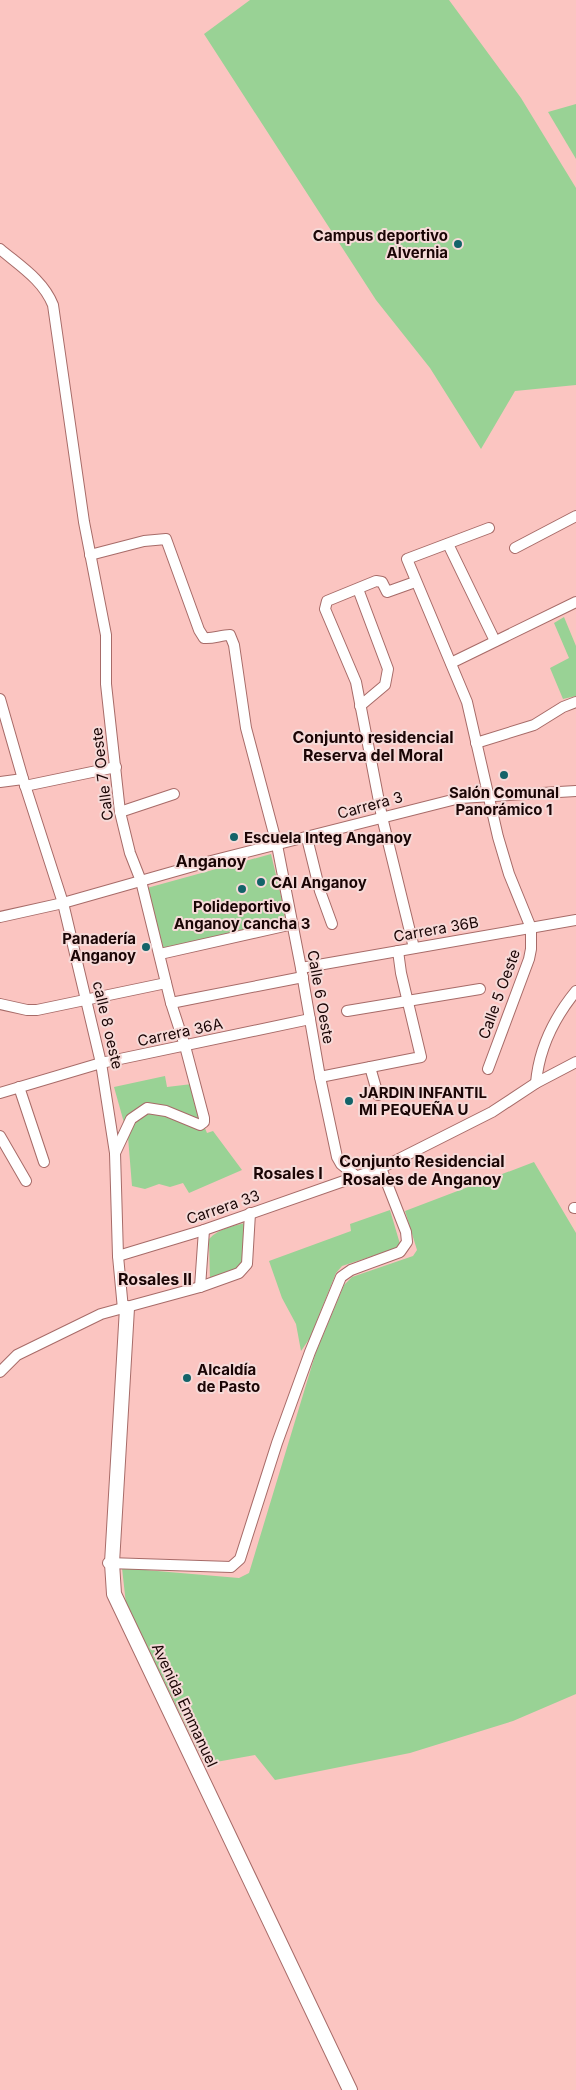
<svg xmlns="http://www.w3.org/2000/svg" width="576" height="2090" font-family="Inter,sans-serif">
<rect width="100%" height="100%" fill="#fbc5c1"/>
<g fill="#99d295">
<path d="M250 0H449L521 98 576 188V385L515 391 481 449 430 368 376 300 204 34Z"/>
<path d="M576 104V159L548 112Z"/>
<path d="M564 617 576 646V696L563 699 550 668 569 658 554 623Z"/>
<path d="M271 854 285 913 283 925 164 950 147 888Z"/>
<path d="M165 1076 167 1087 192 1084 200 1116 207 1133 213 1131 242 1170 189 1193 183 1183 170 1187 159 1184 145 1189 132 1186 128 1137 114 1087Z"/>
<path d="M534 1162 576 1233V1694L513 1721 410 1753 275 1780 255 1755 205 1764 126 1604 122 1568 239 1578 249 1573 316 1352 344 1285 352 1277 413 1256 417 1250 405 1211Z"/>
<path d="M390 1210 400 1244 397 1248 342 1266 336 1273 310 1338 301 1351 296 1324 282 1298 269 1261 351 1231 350 1224Z"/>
<path d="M248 1222 243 1267 210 1281 209 1239C219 1228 235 1226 248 1222Z"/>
</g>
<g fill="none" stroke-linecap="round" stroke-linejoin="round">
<g stroke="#a76b68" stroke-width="12">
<g id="street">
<path d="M0 249C20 266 43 280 53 305L84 522 106 635V684L120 812 130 853 141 881 171 1003 185 1046 204 1118V1122L200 1125 166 1111 147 1108 131 1119 115 1153"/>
<path d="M448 544 495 641"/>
<path d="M515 548 576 516"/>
<path d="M90 555 144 541 166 539 199 630 204 638C213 639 221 635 230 635L234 645 246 728 277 845 301 968 320 1077 337 1157 341 1164 357 1177"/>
<path d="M358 589 388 669 385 685 360 706"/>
<path d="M451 663 576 602"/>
<path d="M0 699 23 779 63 903 101 1063 115 1153 118 1256 123 1309"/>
<path d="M476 743 534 725 563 707 576 702"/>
<path d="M0 782 23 779"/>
<path d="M25 786 116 767"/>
<path d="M120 812 174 794"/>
<path d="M307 838 320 891 332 924"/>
<path d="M0 917 63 903 211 861 460 798 576 791"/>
<path d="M414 948 382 817 356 682 325 609 327 601 376 581 382 582 387 592 415 582"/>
<path d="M160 954 293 924"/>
<path d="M301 968 576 920"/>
<path d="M171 1003 303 977"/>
<path d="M0 1004 27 1010H37L166 983"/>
<path d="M347 1011 480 989"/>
<path d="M370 1067 378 1095"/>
<path d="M488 1069 529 959 531 949V928L509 874 498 837 467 702 407 559 489 528"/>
<path d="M320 1077 421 1057 401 973 398 951"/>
<path d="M536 1083C539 1048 554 1018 576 991"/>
<path d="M19 1087 44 1162"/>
<path d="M0 1093 101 1063 310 1019"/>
<path d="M0 1136 26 1181"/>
<path d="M574 1208H576"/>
<path d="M118 1256 204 1230 381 1168 492 1112 536 1083 576 1062"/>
<path d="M200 1287 204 1230"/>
<path d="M0 1372 17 1355 101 1314 200 1287 239 1273 247 1264 250 1213"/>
<path d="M108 1563 231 1567 240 1559 277 1443 310 1352 341 1277 351 1270 400 1252 407 1242 406 1232 381 1168"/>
</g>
</g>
<g stroke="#a76b68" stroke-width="16">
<path id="secondary" d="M127 1308 112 1563 114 1594 350 2090"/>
</g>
<use href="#street" stroke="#fff" stroke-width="10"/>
<use href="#secondary" stroke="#fff" stroke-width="14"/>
</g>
<g fill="#136369" stroke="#f6dad8" stroke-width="2">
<circle cx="458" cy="244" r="5"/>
<circle cx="504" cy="775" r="5"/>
<circle cx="234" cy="837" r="5"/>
<circle cx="261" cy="882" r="5"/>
<circle cx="242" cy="889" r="5"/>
<circle cx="146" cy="947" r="5"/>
<circle cx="349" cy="1101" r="5"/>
<circle cx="187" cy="1378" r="5"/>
</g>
<g text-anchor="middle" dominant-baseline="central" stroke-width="4" stroke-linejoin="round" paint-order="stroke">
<g font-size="15" font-weight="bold" fill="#1a0505" stroke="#f6dad8" text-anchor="start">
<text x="448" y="235" text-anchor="end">Campus deportivo<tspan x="448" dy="17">Alvernia</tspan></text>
<text x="504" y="792" text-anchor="middle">Salón Comunal<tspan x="504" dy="17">Panorámico 1</tspan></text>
<text x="244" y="837">Escuela Integ Anganoy</text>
<text x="271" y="882">CAI Anganoy</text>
<text x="242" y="906" text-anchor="middle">Polideportivo<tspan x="242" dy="17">Anganoy cancha 3</tspan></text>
<text x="136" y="938" text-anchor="end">Panadería<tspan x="136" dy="17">Anganoy</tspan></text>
<text x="359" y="1092">JARDIN INFANTIL<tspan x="359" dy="17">MI PEQUEÑA U</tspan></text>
<text x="197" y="1369">Alcaldía<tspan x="197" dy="17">de Pasto</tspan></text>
</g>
<g font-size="15" fill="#1a0505" stroke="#f6dad8">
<text transform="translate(102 774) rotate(-97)">Calle 7 Oeste</text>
<text transform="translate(370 805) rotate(-15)">Carrera 3</text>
<text transform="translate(436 929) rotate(-10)">Carrera 36B</text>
<text transform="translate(499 994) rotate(-70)">Calle 5 Oeste</text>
<text transform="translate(321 997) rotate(80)">Calle 6 Oeste</text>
<text transform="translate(108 1025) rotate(77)">calle 8 oeste</text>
<text transform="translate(180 1032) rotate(-12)">Carrera 36A</text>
<text transform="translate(223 1207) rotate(-19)">Carrera 33</text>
<text transform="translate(185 1705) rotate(65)">Avenida Emmanuel</text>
</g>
<g font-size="16" font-weight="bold" fill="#1a0505" stroke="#f6dad8">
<text x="373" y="737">Conjunto residencial<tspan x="373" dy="18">Reserva del Moral</tspan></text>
<text x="211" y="861">Anganoy</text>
<text x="422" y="1161">Conjunto Residencial<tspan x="422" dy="18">Rosales de Anganoy</tspan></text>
<text x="288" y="1173">Rosales I</text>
<text x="155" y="1279">Rosales II</text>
</g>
</g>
</svg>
